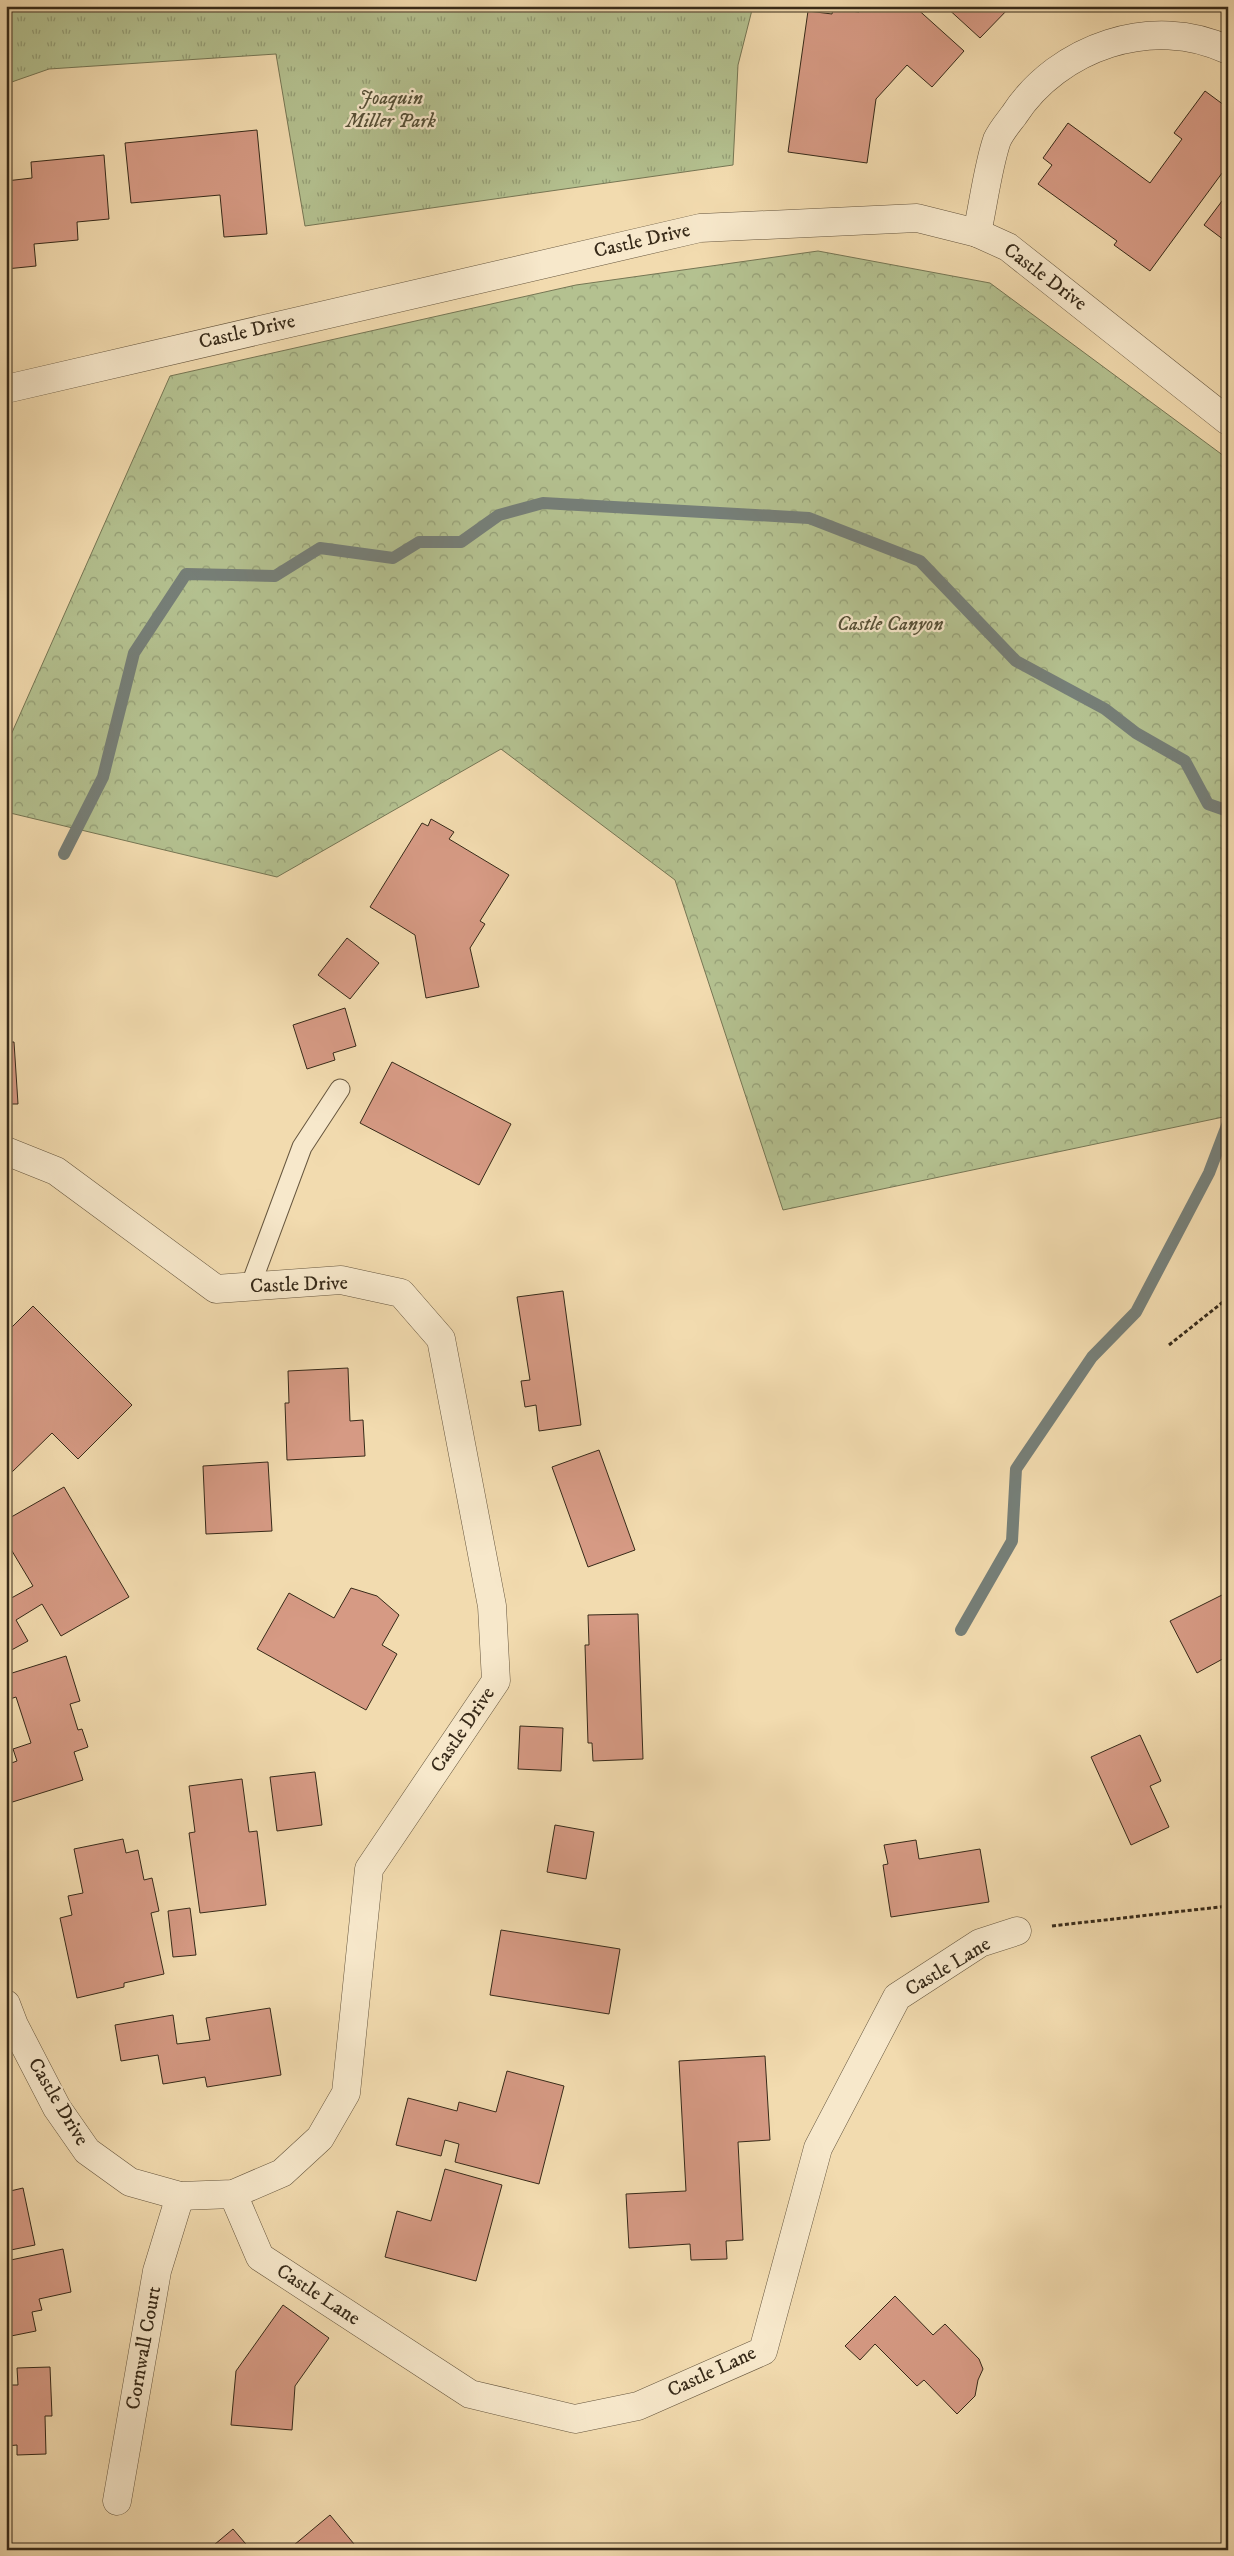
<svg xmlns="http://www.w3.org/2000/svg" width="1234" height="2556" font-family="'IM FELL DW Pica',serif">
<defs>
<pattern id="forest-crowns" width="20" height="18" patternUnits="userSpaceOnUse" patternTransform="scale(1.25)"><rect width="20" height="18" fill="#b4c190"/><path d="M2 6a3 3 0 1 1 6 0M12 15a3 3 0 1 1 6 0" fill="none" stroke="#939d75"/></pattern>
<pattern id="park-tufts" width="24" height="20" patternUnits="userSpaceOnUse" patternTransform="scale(1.25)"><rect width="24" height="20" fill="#b4c190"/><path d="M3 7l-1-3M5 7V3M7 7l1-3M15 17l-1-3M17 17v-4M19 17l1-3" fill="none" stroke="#939d75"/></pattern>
</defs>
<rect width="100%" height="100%" fill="#f2dbaf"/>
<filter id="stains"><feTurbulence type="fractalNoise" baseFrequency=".004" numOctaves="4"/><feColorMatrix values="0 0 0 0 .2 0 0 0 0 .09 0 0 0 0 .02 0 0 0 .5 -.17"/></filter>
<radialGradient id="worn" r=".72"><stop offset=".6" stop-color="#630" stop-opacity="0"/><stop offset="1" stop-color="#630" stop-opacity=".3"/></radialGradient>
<path fill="url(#forest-crowns)" stroke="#767654" d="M818 251 990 283 1228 459V1116L783 1210 675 880 501 749 277 877 6 812V746L170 376 576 285Z"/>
<path fill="url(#park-tufts)" stroke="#767654" d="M6 6H753L738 65 733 165 305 226 276 54 49 69 6 84Z"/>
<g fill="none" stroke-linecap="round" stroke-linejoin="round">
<g stroke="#767f78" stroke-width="12">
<path d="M64 854 103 777 134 653 186 574 275 576 320 548 393 558 419 542H461L499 515 543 503 809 518 920 561 1016 661 1105 709 1136 733 1185 761 1208 804 1228 811"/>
<path d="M961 1630 1012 1541 1016 1469 1092 1357 1136 1312 1209 1173 1228 1123"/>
</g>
</g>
<g fill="#d69a84" stroke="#372a19">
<path d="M864 6H914L964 51 932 87 907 65 876 99 867 163 788 152 808 11 832 14 833 9 859 12Z"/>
<path d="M945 6H1011L980 38Z"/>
<path d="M1205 91 1228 108V165L1150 271 1114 245 1117 241 1038 184 1052 165 1043 158 1068 123 1150 183 1182 139 1174 133Z"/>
<path d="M257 130 267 234 224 237 220 195 131 203 125 143Z"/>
<path d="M104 155 109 219 77 222 78 240 34 244 36 266 6 269V181L32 178 31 162Z"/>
<path d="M1228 193V243L1204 225Z"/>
<path d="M431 819 454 832 449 839 509 875 480 921 485 924 470 948 479 987 426 998 415 935 370 907 422 823 428 826Z"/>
<path d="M347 938 379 963 350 999 318 975Z"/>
<path d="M345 1008 356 1046 333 1053 335 1060 307 1069 293 1025Z"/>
<path d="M6 1042H14L18 1104H6Z"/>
<path d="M392 1062 511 1124 479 1185 360 1123Z"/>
<path d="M563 1291 581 1425 539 1431 536 1405 525 1407 521 1381 530 1380 517 1297Z"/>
<path d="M33 1306 132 1405 78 1459 52 1433 11 1473 6 1468V1333Z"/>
<path d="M348 1368 350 1421 363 1420 365 1456 287 1460 285 1403H289L288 1371Z"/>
<path d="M599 1450 635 1550 588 1567 552 1467Z"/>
<path d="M268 1462 272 1531 206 1534 203 1466Z"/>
<path d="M64 1487 129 1597 61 1636 42 1604 16 1620 28 1641 6 1653V1601L33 1586 6 1541V1520Z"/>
<path d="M351 1588 377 1596 399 1615 382 1645 397 1654 366 1710 257 1649 289 1593 334 1618Z"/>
<path d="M1228 1592V1656L1197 1673 1170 1621Z"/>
<path d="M638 1614 643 1759 593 1761 592 1743H588L585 1645H589L588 1615Z"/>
<path d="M66 1656 80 1701 70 1704 78 1730 82 1729 88 1747 74 1752 83 1780 6 1804V1765L17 1761 13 1749 31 1743 16 1697 10 1699 6 1688V1681L11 1679 9 1674Z"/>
<path d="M520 1726 563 1728 561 1771 518 1769Z"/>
<path d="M1140 1735 1161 1781 1150 1786 1169 1827 1131 1845 1091 1757Z"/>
<path d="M315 1772 322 1825 277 1831 270 1777Z"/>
<path d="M242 1779 249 1832 257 1831 266 1905 200 1913 189 1833 195 1832 189 1786Z"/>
<path d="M555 1825 594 1832 586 1879 547 1872Z"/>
<path d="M123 1839 126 1853 138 1850 144 1880 152 1878 159 1911 151 1913 164 1974 124 1983V1987L77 1998 60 1918 72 1915 68 1896 83 1893 74 1849Z"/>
<path d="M916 1840 919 1859 980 1849 989 1902 891 1917 883 1865 888 1864 884 1845Z"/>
<path d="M190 1908 196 1955 173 1957 168 1911Z"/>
<path d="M501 1930 620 1949 609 2014 490 1995Z"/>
<path d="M270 2008 281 2075 207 2087 205 2077 163 2084 158 2055 121 2061 115 2025 173 2015 177 2044 210 2040 206 2018Z"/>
<path d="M765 2056 770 2140 738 2142 743 2240 726 2241 727 2259 691 2260 690 2244 629 2248 626 2194 686 2191 679 2061Z"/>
<path d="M507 2071 564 2086 539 2184 455 2162 459 2144 445 2140 441 2156 396 2145 408 2098 457 2111 459 2102 496 2112Z"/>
<path d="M445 2169 502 2185 476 2281 385 2257 397 2211 431 2221Z"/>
<path d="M23 2188 35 2245 6 2251V2192Z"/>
<path d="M63 2249 71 2292 39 2299 42 2310 32 2312 36 2331 6 2337V2345V2261Z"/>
<path d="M895 2296 933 2335 945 2324 979 2359 983 2369 978 2380 975 2396 957 2414 924 2380 917 2386 875 2344 860 2360 845 2346Z"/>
<path d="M283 2305 329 2338 295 2386 292 2430 231 2425 236 2371Z"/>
<path d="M50 2367 52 2416H45L46 2454 17 2455V2445L6 2446V2385H18L17 2368Z"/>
<path d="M330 2515 359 2550H288Z"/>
<path d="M233 2529 251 2550H208Z"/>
</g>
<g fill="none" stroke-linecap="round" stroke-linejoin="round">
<g stroke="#66563e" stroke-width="21">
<path id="lane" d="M250 1287 302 1147 340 1089"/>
</g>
<g stroke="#66563e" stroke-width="29">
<g id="street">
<path d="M977 233C983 206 988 166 997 140 1001 131 1008 123 1014 115 1058 47 1153 14 1228 50"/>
<path d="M6 389 700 228 917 218 977 233 1008 247 1228 421"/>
<path d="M6 1151 56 1171 216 1289 341 1280 401 1293 441 1339 492 1606 496 1681 369 1869 346 2093 320 2138 282 2173 233 2194 180 2196 130 2182 87 2151 57 2108 14 2025 6 2004"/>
<path d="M233 2194 260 2257 470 2394 575 2419 638 2406 763 2351 818 2148 897 1997 980 1943 1017 1931"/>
<path d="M117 2501 157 2271 180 2196"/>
</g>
</g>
<g stroke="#372a19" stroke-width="3" stroke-dasharray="4 2.5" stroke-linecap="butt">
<path d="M1169 1345 1228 1298"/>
<path d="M1052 1926 1228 1906"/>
</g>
<use href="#lane" stroke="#f7e8cb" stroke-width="19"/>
<use href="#street" stroke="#f7e8cb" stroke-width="28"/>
</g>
<g text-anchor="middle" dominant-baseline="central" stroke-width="4.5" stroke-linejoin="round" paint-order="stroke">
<g font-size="20" font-style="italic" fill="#565037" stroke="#f7e8cb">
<text x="391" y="98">Joaquin<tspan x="391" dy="23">Miller Park</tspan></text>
<text x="890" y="624">Castle Canyon</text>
</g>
<g font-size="20" fill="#372a19" stroke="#f7e8cb">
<text transform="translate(642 241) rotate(-13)">Castle Drive</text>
<text transform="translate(1045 277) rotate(37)">Castle Drive</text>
<text transform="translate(247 332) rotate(-13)">Castle Drive</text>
<text transform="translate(299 1285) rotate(-2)">Castle Drive</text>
<text transform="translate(463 1730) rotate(-56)">Castle Drive</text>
<text transform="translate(948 1967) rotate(-31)">Castle Lane</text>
<text transform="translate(58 2102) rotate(59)">Castle Drive</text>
<text transform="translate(318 2295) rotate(33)">Castle Lane</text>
<text transform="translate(144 2348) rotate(-80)">Cornwall Court</text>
<text transform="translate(712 2372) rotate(-25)">Castle Lane</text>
</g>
</g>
<rect width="1234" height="2556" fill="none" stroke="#f2dbaf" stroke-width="25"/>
<rect x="8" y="8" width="1219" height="2541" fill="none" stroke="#372a19" stroke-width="2.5"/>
<rect x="12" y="12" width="1209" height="2531" fill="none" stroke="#372a19"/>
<rect width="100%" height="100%" filter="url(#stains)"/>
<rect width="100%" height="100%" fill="url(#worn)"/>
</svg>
